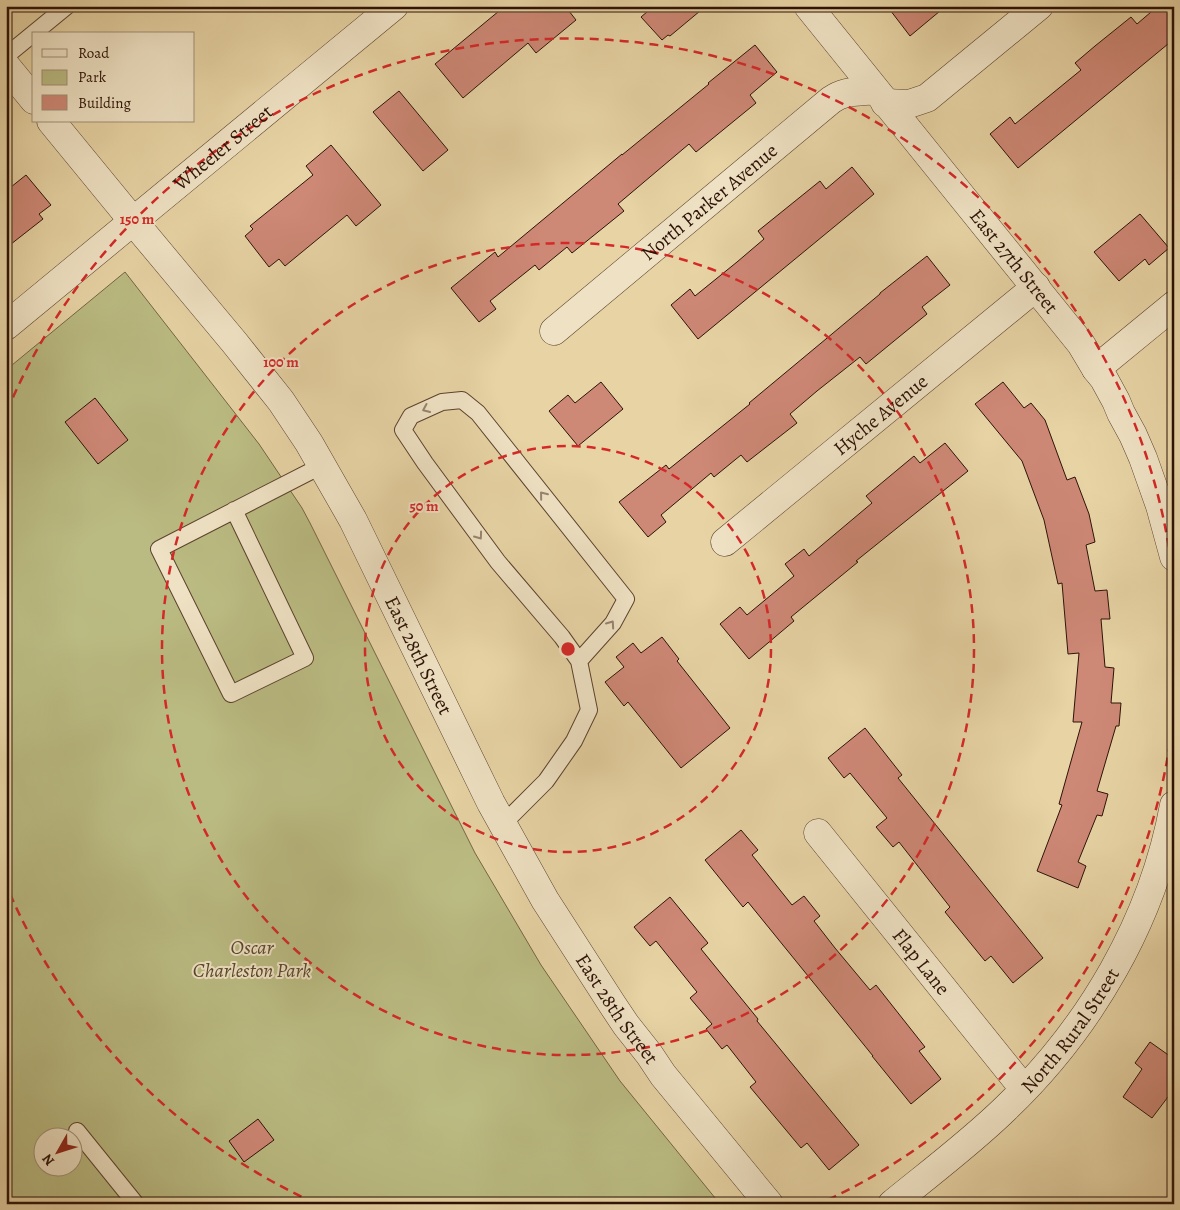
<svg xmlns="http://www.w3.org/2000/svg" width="1180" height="1210" font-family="Alegreya,serif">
<rect width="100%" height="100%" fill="#e7d3a4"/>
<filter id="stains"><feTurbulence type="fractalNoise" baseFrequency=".004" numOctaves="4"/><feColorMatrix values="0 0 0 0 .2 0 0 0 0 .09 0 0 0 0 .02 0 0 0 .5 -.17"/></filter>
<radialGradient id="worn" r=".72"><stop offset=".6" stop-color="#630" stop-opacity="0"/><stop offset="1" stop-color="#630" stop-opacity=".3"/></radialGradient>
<path fill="#babb82" stroke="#746644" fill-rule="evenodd" d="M125 272 259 444 302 508 310 523 475 853 541 965 620 1081 720 1204H6V370ZM42 1138H72V1168H42Z"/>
<g fill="#ce8876" stroke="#2d1207">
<path d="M505 6H565L576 20 536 53 528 43 463 98 435 64Z"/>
<path d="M654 6H706L670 36 668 35 662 40 641 17Z"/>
<path d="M887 6H946L910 36Z"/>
<path d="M1158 6H1165L1174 16V39L1018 168 990 134 1010 117 1015 124 1081 70 1075 63 1095 46 1131 17 1137 24Z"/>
<path d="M755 45 777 72 750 95 756 103 696 152 689 144 618 204 624 211 572 253 567 247 539 270 535 265 490 301 496 309 479 322 451 288 495 252 498 257 622 154V155L709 84 708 83Z"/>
<path d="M399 91 448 150 423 171 373 112Z"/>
<path d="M331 145 381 205 356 226 347 215 285 266 279 259 269 267 245 236 253 229 250 226 313 175 306 166Z"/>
<path d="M852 167 874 194 698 339 671 305 690 289 695 296 737 262 764 239 758 231 820 181 826 189Z"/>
<path d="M26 175 51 205 39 214 43 219 6 248V191Z"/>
<path d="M1140 214 1169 248 1149 265 1145 259 1119 281 1094 252Z"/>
<path d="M927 256 950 285 922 307 927 314 866 364 860 357 817 391 790 414 797 423 747 462 741 455 714 477 711 473 661 515 666 522 648 537 619 502 666 465 669 469 750 404 749 403 880 294V293Z"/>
<path d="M601 382 623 409 578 446 549 411 568 395 575 403Z"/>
<path d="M1003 382 1024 408 1031 403 1045 420 1067 480 1075 477 1089 514 1095 542 1086 545 1095 591 1107 590 1110 619H1101L1105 667 1114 668 1111 703H1121L1119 726H1116L1097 791 1108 794 1102 816 1097 815 1078 862 1086 866 1078 888 1037 871 1062 805 1059 804 1082 722H1073L1079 653 1068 654 1062 583 1058 584 1044 520 1022 461 975 404Z"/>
<path d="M95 398 128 440 98 464 65 422Z"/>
<path d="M945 443 968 471 856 561 858 562 791 617 794 621 749 659 720 624 740 607 747 615 794 576 785 564 804 549 809 556 847 524 872 503 866 496 914 456 920 463Z"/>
<path d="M662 637 679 659 677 661 730 728 681 768 628 702 624 706 605 682 624 667 616 657 633 643 641 653Z"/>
<path d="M865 728 902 775 898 778 1043 958 1013 983 991 956 985 961 945 912 950 907 899 842 893 847 876 827 887 818 850 773 844 778 828 758Z"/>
<path d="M741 830 758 850 752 855 792 905 804 896 820 916 814 921 835 948 870 990 876 985 925 1047 919 1051 941 1079 911 1104 872 1056H873L748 902 743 907 705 860Z"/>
<path d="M670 897 708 943 701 949 758 1019 757 1021 859 1145 829 1170 807 1143 801 1148 750 1087 756 1082 727 1045 722 1049 706 1029 712 1024 690 998 697 992 656 941 650 946 634 927Z"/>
<path d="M1150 1042 1174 1059V1089L1152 1118 1123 1097 1142 1069 1135 1063Z"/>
<path d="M258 1119 274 1140 244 1162 229 1141Z"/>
</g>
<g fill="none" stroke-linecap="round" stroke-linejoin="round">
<g stroke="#5c422e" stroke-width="18">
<g id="service">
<path d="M6 56 67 6"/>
<path d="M234 510 305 658 231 694 159 549 321 466"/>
<path d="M503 824 546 781 574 741 589 710 579 661 562 637 498 562 425 463 403 430 411 416 442 402 462 400 478 413 626 599 613 623 579 661"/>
<path d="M77 1131 136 1204"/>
</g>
</g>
<g stroke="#5c422e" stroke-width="29">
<g id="minor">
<path id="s1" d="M808 6C898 119 991 231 1081 344L1096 369 1104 379 1116 401 1121 413 1133 435 1143 458 1160 506 1174 557"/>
<path d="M6 66 34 100"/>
<path d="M885 103 909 104 927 98 1039 6"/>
<path id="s2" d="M51 121 133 221 234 342 281 401 309 443 353 520 491 803 545 900 612 1004 626 1025 649 1054 663 1075 769 1204"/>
<path id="s3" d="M6 326 394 6"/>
<path id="s4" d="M554 331 831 100C847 89 857 93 875 90"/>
<path d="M1096 369 1174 305"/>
<path id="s5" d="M725 542 1036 287"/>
<path id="s6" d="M818 833 1024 1089"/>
<path id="s7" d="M892 1204C930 1173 970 1143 1005 1109 1090 1028 1153 920 1174 805"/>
</g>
</g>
<use href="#service" stroke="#efe2c4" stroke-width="16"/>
<use href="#minor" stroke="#efe2c4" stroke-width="28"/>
</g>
<defs><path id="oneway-chevron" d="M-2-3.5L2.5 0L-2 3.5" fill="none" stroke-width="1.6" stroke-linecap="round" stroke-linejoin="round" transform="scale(1.25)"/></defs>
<g stroke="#98846f">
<use href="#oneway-chevron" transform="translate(426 409) rotate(156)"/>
<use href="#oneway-chevron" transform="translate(543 495) rotate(-129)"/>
<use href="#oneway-chevron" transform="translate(479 536) rotate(54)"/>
<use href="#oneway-chevron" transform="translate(611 624) rotate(-55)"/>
</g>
<g fill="none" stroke="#d62828" stroke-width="2.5" stroke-dasharray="9 6">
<circle cx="568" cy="649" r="203"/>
<circle cx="568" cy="649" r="406"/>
<path d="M1174 713A609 609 0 0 1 821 1203M315 1203A609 609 0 0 1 7 887M7 411A609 609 0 0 1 1174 585"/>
</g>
<g text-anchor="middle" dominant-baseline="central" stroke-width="4" stroke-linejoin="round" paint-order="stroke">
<g font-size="20" fill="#2d1207" stroke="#efe2c4">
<text stroke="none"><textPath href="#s3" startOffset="281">Wheeler Street</textPath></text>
<text stroke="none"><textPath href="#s4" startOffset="202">North Parker Avenue</textPath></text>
<text stroke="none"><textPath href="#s1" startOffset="328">East 27th Street</textPath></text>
<text stroke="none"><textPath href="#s5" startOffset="201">Hyche Avenue</textPath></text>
<text stroke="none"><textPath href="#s2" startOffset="652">East 28th Street</textPath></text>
<text stroke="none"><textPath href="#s6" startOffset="165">Flap Lane</textPath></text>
<text stroke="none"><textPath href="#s2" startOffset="1058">East 28th Street</textPath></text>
<text stroke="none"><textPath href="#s7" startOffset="250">North Rural Street</textPath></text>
</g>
<g font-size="20" font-style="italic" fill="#57452c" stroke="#efe2c4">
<text x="252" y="947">Oscar<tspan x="252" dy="23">Charleston Park</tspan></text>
</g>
</g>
<circle cx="568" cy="649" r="8" fill="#d62828" stroke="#efe2c4" stroke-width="2.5"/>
<g font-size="15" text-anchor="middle" font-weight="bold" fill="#d62828" stroke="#efe2c4" stroke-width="4" stroke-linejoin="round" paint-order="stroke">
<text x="137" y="224">150 m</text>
<text x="281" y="367">100 m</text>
<text x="424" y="511">50 m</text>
</g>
<rect width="1180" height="1210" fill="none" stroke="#e7d3a4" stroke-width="25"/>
<rect x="8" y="8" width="1165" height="1195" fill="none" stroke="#2d1207" stroke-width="2.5"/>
<rect x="12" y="12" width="1155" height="1185" fill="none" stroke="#2d1207"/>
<rect x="32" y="32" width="162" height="90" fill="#efe2c4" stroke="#a18f78"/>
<rect x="42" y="49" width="25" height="8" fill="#efe2c4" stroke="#a18f78"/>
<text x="78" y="58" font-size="15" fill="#2d1207">Road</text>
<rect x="42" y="70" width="25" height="15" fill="#babb82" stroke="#a18f78"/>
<text x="78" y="82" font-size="15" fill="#2d1207">Park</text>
<rect x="42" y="95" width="25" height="15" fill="#ce8876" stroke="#a18f78"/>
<text x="78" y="108" font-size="15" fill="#2d1207">Building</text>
<g transform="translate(58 1152) rotate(231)"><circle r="24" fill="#efe2c4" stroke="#a18f78"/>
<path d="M0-4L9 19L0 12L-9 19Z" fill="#8f2418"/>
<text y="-8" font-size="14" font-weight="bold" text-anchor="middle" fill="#2d1207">N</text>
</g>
<rect width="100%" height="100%" filter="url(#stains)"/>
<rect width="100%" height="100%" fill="url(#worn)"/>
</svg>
